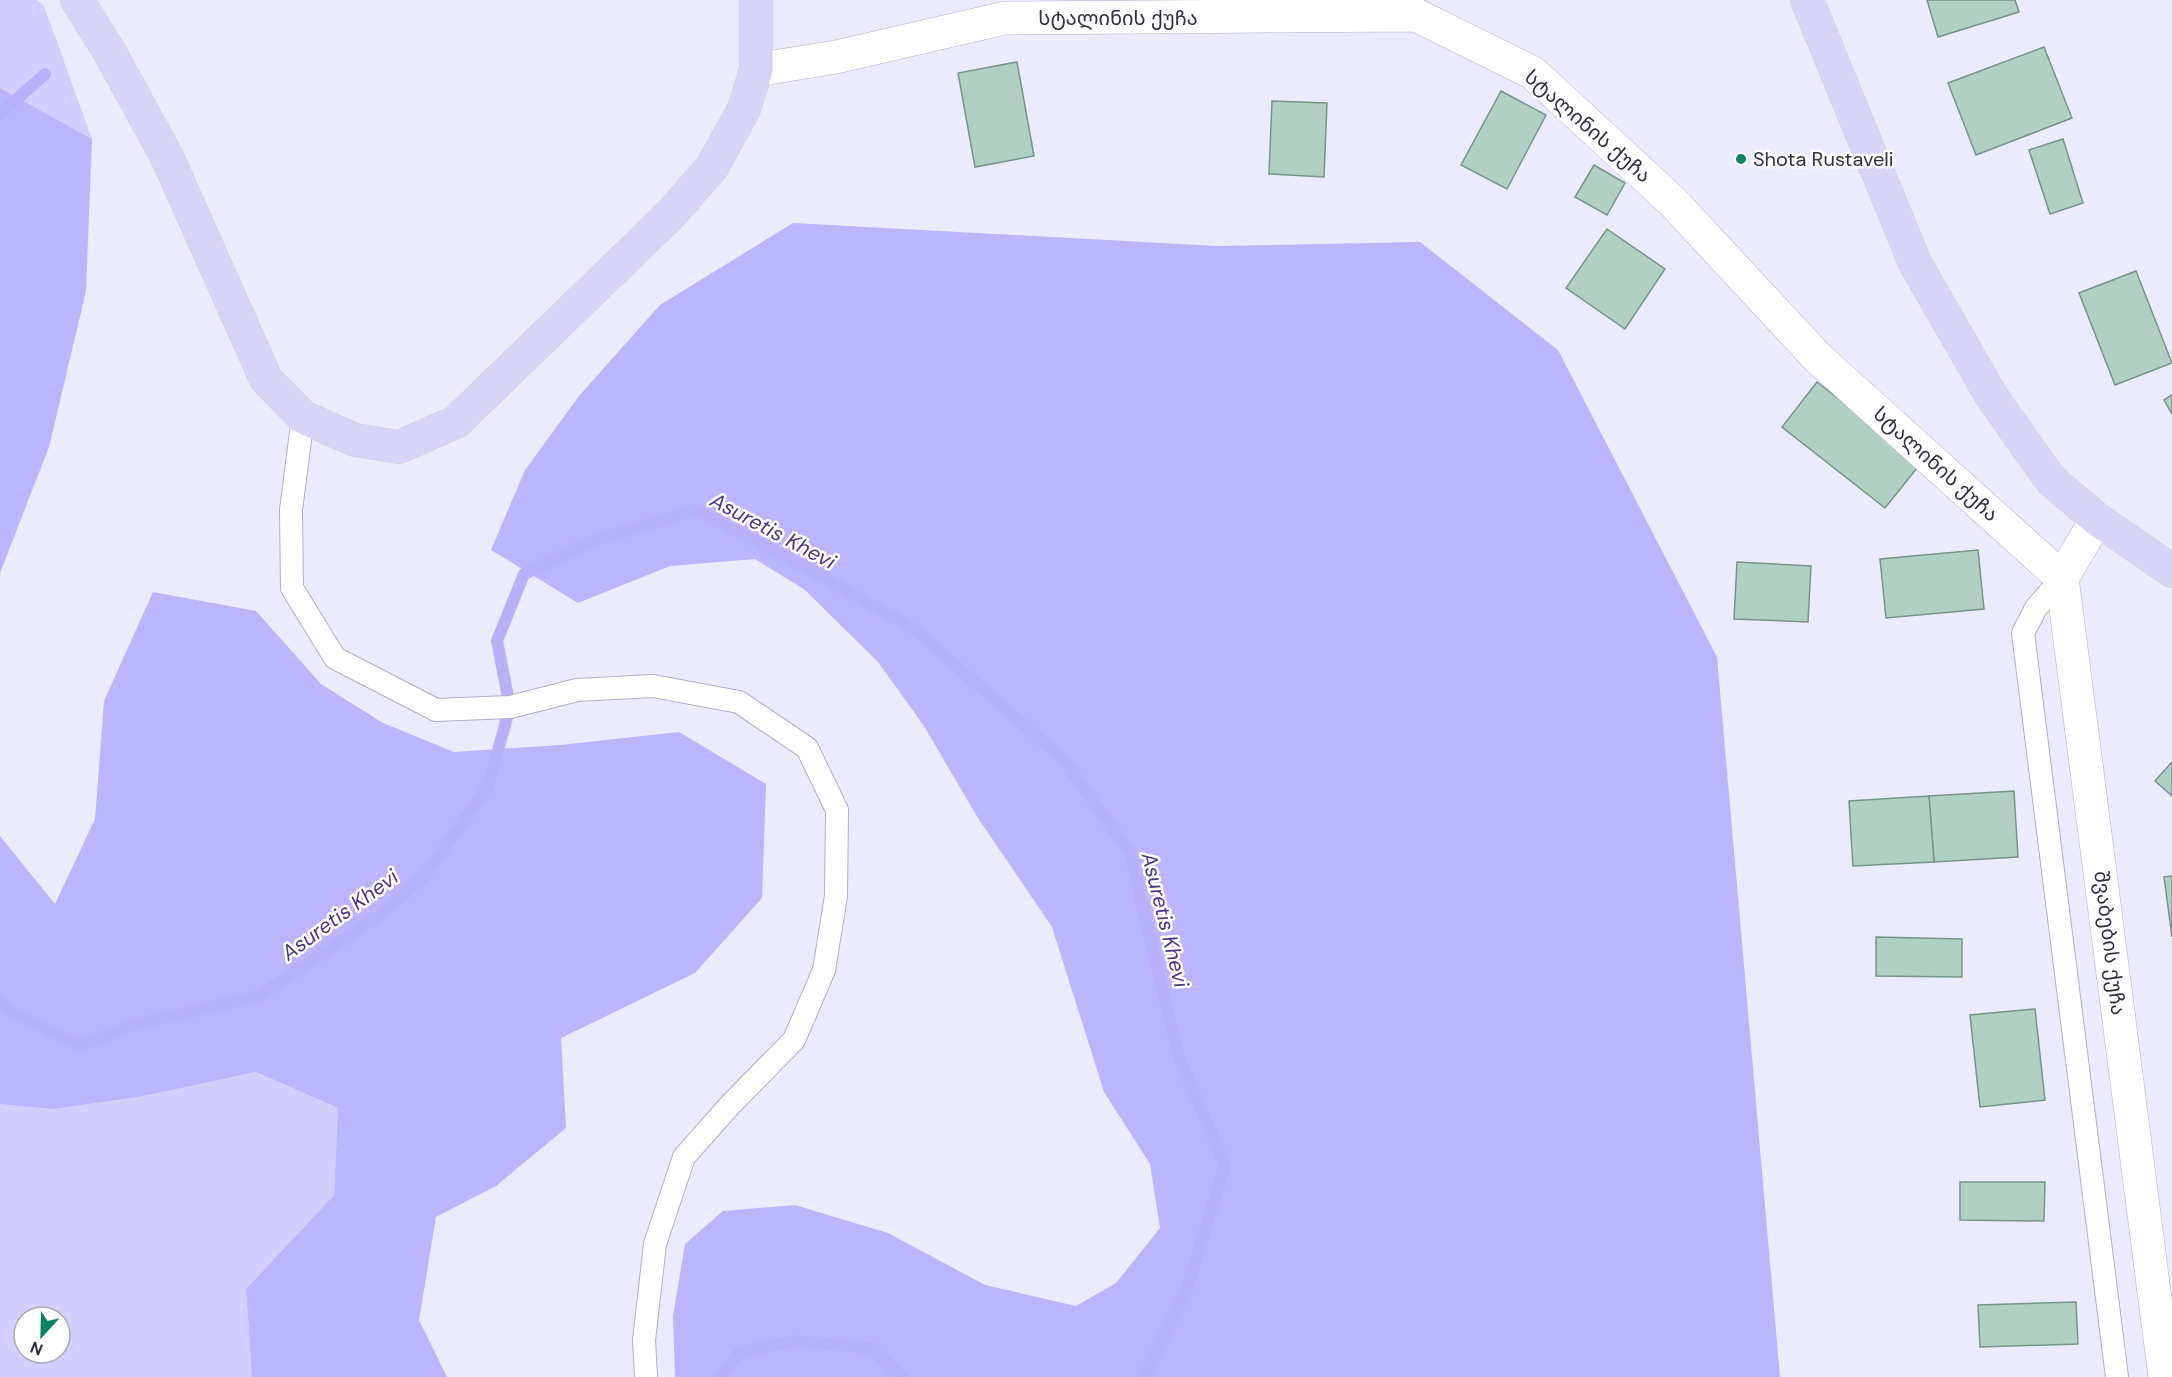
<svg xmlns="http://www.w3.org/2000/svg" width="2172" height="1377" font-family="'DM Sans','Noto Sans Georgian',sans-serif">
<rect width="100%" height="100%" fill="#ebebfd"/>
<g fill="#d2cffe" fill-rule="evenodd">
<path d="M0 0H37L44 6 92 139 0 88Z"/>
<path d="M256 1072 338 1108 334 1195 246 1289 252 1377H0V1104L144 1096ZM24 1317H60V1353H24Z"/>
</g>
<g fill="#bbb5fe">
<path d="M0 88 92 139 86 291 49 447 0 573Z"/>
<path d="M793 223 1217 246 1420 242 1558 350 1717 657 1780 1377H675L673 1316 685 1244 723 1211 795 1205 888 1233 985 1285 1076 1306 1116 1283 1160 1228 1150 1164 1104 1092 1052 927 978 818 924 726 878 662 805 590 755 559 670 566 578 603 491 550 525 470 579 396 660 305Z"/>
<path d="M153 592 256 611 321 684 383 723 454 752 560 745 679 732 766 784 762 898 695 973 561 1038 566 1128 496 1186 436 1217 419 1320 447 1377H252L246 1289 334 1195 338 1108 256 1072 144 1096 53 1109 0 1104V836L55 904 95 819 104 701Z"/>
</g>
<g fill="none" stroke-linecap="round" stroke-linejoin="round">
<g stroke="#b7b1fa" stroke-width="12">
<path d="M0 114 45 74"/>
<path d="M0 1002 12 1012 79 1046 133 1025 259 996 381 914 424 877 488 786 510 707 497 641 524 574 593 541 696 510 803 566 914 629 1063 759 1130 853 1178 1055 1225 1165 1187 1289 1144 1377"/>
<path d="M720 1377 739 1353 793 1341 871 1348 902 1377"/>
</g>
</g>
<g fill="#afd0c2" stroke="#769588" stroke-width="1.5">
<path d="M1927 0H2015L2019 12 1938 37Z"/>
<path d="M2044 47 2072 118 1976 155 1948 83Z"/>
<path d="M1017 62 1034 156 975 167 958 73Z"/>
<path d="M1501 91 1546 115 1507 189 1461 165Z"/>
<path d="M1272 101 1327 103 1324 177 1269 174Z"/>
<path d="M2063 139 2083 203 2050 214 2029 150Z"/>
<path d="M1594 165 1625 183 1607 215 1575 197Z"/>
<path d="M1607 229 1665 269 1625 329 1566 288Z"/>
<path d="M2136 271 2172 363 2115 385 2079 293Z"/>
<path d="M1817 382 1921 463 1885 508 1782 427Z"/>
<path d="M2172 395V414L2164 400Z"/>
<path d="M1978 550 1984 609 1886 618 1880 559Z"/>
<path d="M1737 562 1811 566 1808 622 1734 619Z"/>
<path d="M2172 762V796L2155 781Z"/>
<path d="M2014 791 2018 857 1934 862 1929 796Z"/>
<path d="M1929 796 1934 862 1853 866 1849 801Z"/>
<path d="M2172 876V937L2164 877Z"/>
<path d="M1876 937 1962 939V977L1876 976Z"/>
<path d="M2035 1009 2045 1100 1980 1107 1970 1015Z"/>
<path d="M1960 1182H2045L2044 1221 1960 1220Z"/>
<path d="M2076 1302 2078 1344 1980 1347 1978 1305Z"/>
</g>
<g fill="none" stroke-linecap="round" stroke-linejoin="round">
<g stroke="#b0afcb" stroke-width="24">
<g id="lane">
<path d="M303 417 291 510 292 588 335 658 436 710 510 707 577 690 653 686 739 702 807 748 837 810 836 896 824 970 794 1040 731 1104 684 1157 655 1244 644 1340 646 1377"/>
<path d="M2062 578 2036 608 2023 633 2117 1377"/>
</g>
</g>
<g stroke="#b0afcb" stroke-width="34">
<g id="street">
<path d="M756 70 836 57 1005 18 1416 15 1533 73 1673 202 1817 357 2062 578"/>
<path d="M2097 519 2062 578 2165 1377"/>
</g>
</g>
<g stroke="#d1d1d4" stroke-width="34">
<g id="primary">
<path d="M77 0 109 51 167 157 266 379 303 417 355 440 399 447 456 422 670 215 712 167 744 109 756 70V0"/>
<path d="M1807 0 1915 263 1992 397 2051 480 2097 519 2172 571"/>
</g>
</g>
<use href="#lane" stroke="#fff" stroke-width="22"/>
<use href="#street" stroke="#fff" stroke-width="33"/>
<use href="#primary" stroke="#d7d4f8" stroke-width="33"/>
</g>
<circle fill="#0b8362" stroke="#fff" stroke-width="2" cx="1741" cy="159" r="6"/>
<g text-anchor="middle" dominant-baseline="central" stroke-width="5" stroke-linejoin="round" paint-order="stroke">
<g font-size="20" fill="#302f3b" stroke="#fff">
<text x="1118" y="18">სტალინის ქუჩა</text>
<text transform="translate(1588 126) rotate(41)">სტალინის ქუჩა</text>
<text transform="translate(1936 464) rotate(42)">სტალინის ქუჩა</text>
<text transform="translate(2110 943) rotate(83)">შვაბების ქუჩა</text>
</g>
<g font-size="20" fill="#302f3b" stroke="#fff" text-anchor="start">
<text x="1753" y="159">Shota Rustaveli</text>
</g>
<g font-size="21" font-style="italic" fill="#453689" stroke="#fff">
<text transform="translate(773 531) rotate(28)">Asuretis Khevi</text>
<text transform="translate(340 915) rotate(-36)">Asuretis Khevi</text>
<text transform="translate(1165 920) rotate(76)">Asuretis Khevi</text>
</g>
</g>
<g transform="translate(42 1335) rotate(202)"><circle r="28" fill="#ffffff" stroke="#acacb1" stroke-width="1.5"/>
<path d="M0-4.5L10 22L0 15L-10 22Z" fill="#0b8362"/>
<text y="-9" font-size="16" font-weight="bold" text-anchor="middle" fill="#302f3b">N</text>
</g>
</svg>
